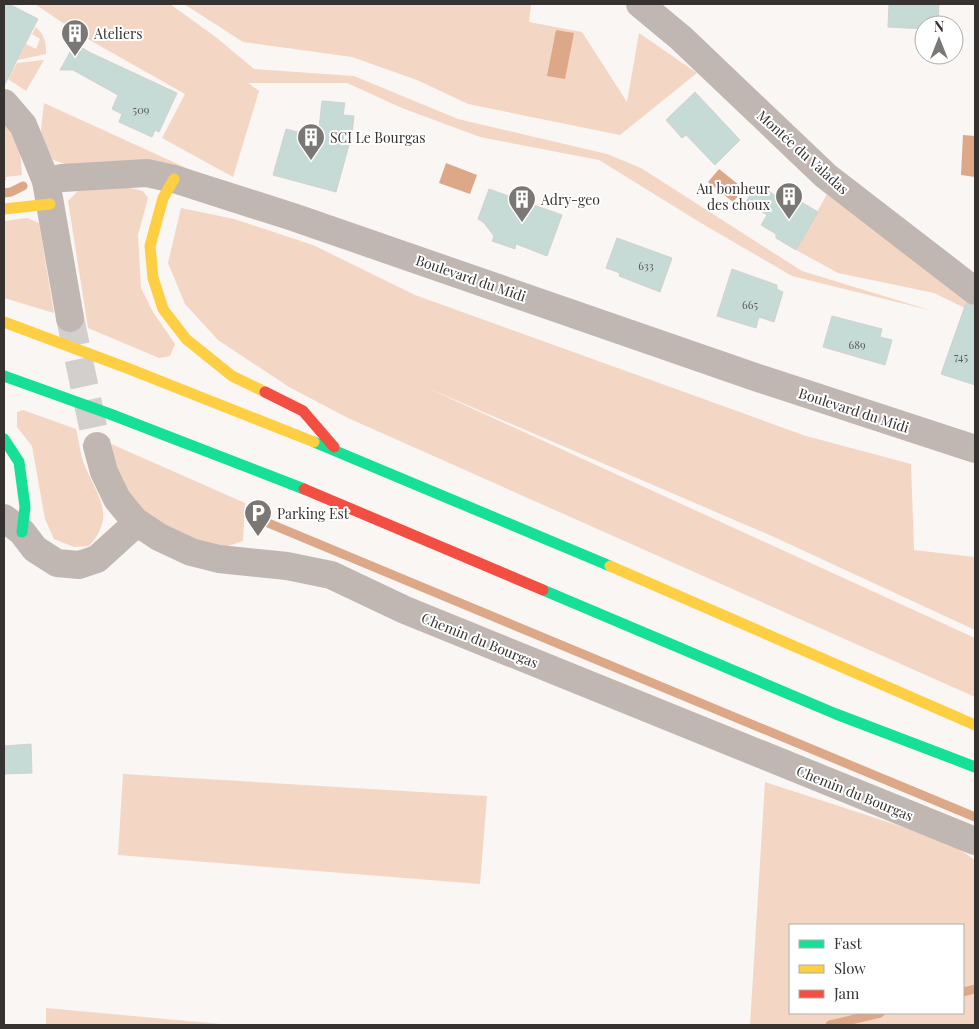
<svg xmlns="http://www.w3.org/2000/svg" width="979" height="1029" font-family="'Playfair Display',serif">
<rect width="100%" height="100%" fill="#faf6f4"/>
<g fill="#f4d6c4" fill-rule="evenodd">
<path d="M35 4H170L217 38 254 69 354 76 458 119 607 154 641 168 802 271 933 311 792 276 701 223 599 160 480 137 402 108 347 83H248L259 91 233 177 162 138 185 94 79 34Z"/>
<path d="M184 4H531L529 22 582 32 627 102 639 33 697 73 620 135 468 104 417 80 352 57 243 42Z"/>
<path d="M36 27C45 36 46 42 46 54L18 60 26 44 36 49 40 39 32 34Z"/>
<path d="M44 60 26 91 8 79 17 63Z"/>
<path d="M44 103 193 171 78 168 53 160 40 138Z"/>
<path d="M4 124C20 140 21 153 22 175L6 177V180L4 181Z"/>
<path d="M100 185 126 187 143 191 148 198 138 235 141 288 153 312 175 344 170 356 159 358 88 328 68 201 78 191Z"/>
<path d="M827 194 975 305V313L934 293 838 273 796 250Z"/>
<path d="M181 208 234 219 313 245 415 295 806 436 911 464 914 550 974 557 975 565V630L774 537 423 386 975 638V697L348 418 289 387 218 340 185 304 168 263Z"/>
<path d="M27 218 39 223 54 313 4 298V221Z"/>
<path d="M23 410 76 429C79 440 80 453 84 464 97 496 117 515 89 546L74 547 54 539 45 519 32 446 17 427V412Z"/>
<path d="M109 443 245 503 243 541 225 547 200 544 142 512 123 489Z"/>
<path d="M123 774 487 796 480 884 118 855Z"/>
<path d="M765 782 949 842 975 860V1025H750ZM790 925H963V1013H790Z"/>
<path d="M46 1008 231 1025H46Z"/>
</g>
<g fill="#dca888">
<path d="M556 30 574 33 565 79 547 76Z"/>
<path d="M963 135 975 136V177L961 175Z"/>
<path d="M446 163 477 175 470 194 439 183Z"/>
<path d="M719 169 744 189 733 202 708 182Z"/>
</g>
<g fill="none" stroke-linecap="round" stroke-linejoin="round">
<g stroke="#dca888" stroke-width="9">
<path d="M4 193 11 192 23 186"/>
<path d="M251 516 975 817"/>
<path d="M963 992 975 989"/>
<path d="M830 1025 880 1013"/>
</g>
</g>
<g fill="#c6dad6" stroke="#d2d2d1">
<path d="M4 4H9L38 19 4 86Z"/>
<path d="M889 4H939L938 25H924V29L888 27Z"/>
<path d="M75 43 89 52 177 93 159 132 155 130 152 137 119 122 122 114 112 109 118 95 73 70H60Z"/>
<path d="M695 92 740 140 715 165 686 135 682 138 666 120Z"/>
<path d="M322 101 345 103 343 115 354 116 352 134 336 192 273 175 286 129 318 137Z"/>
<path d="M757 184 778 197 780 193 799 203 800 201 818 212 796 250 776 238V234L761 225 767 215 746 202Z"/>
<path d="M489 189 562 215 547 256 516 244 515 249 492 241 494 236 484 223 478 219Z"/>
<path d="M617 238 672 258 660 292 619 276 620 273 606 268Z"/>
<path d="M732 269 777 285V289L783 292 774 322 759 317 756 328 717 316Z"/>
<path d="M966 303 975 306V385L941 374Z"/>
<path d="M832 316 882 329 880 337 892 340 885 365 823 347Z"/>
<path d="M31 744 32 773 4 774V746Z"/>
</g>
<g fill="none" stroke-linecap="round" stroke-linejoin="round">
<path stroke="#d3cfcd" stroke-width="28" stroke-dasharray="28 14" stroke-linecap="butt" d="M70 318 97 446"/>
<g stroke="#c1b7b2" stroke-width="28">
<path d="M640 4 681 38 826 176 975 291"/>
<path d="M4 103 23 125 46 181 70 318"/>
<path d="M46 181 62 178 147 173 174 179 293 217 755 377 975 449"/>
<path d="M97 446 104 472 117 499 135 521 159 537 191 552 219 559 287 566 331 575 405 610 975 841"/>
<path d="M4 518 22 532 35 549 57 563 79 565 97 559 130 529 135 521"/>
</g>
<g stroke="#16e098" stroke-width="11">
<path d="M4 376 110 414 304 489"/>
<path d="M4 439 19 462 25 507 22 532"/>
<path d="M314 442 610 566"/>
<path d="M543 590 836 714 975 767"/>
</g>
<g stroke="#ffcf43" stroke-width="11">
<path d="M174 179 163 198 150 246 153 278 163 309 186 339 232 376 265 392"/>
<path d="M4 209 50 204"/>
<path d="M4 322 127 368 314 442"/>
<path d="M610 566 975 725"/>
</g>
<g stroke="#f24e42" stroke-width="11">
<path d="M265 392 303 411 334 447"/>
<path d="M304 489 543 590"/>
</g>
</g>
<defs>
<g id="building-pin" transform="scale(1.4375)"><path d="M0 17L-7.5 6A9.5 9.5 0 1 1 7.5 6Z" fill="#7b7775" stroke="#fff"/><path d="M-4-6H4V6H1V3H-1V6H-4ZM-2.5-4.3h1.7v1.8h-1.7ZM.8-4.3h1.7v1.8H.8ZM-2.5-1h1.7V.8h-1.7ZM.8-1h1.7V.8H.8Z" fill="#fff"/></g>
<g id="parking-pin" transform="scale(1.4375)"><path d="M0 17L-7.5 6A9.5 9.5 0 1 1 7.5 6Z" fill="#7b7775" stroke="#fff"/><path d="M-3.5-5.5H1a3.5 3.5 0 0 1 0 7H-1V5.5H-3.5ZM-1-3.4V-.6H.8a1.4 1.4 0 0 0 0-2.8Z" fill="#fff"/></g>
</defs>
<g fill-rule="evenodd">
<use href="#building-pin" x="75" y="33"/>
<use href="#building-pin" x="311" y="137"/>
<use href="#building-pin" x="789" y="196"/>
<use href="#building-pin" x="522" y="199"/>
<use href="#parking-pin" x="258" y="513"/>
</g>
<g text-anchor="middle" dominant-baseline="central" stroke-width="4" stroke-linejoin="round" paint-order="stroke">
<g font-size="11" fill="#5a5c5a">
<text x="141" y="109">509</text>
<text x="646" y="265">633</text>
<text x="750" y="304">665</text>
<text x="857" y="344">689</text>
<text x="961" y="356">745</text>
</g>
<g font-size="14" fill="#363230" stroke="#fff" text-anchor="start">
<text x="94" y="33">Ateliers</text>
<text x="330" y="137">SCI Le Bourgas</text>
<text x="770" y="188" text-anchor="end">Au bonheur<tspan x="770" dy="16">des choux</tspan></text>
<text x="541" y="199">Adry-geo</text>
<text x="277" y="513">Parking Est</text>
</g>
<g font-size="14" fill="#363230" stroke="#fff">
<text transform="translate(803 152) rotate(42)">Montée du Valadas</text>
<text transform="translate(471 278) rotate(19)">Boulevard du Midi</text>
<text transform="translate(854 410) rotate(18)">Boulevard du Midi</text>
<text transform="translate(480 640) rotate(22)">Chemin du Bourgas</text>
<text transform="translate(855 793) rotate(22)">Chemin du Bourgas</text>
</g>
</g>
<rect width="979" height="1029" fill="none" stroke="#363230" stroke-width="10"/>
<rect x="789" y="924" width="175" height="90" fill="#ffffff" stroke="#afadac"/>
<rect x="799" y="940" width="25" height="8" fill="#16e098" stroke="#afadac"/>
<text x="834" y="949" font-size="15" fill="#363230">Fast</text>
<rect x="799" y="965" width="25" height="8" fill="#ffcf43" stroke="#afadac"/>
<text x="834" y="974" font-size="15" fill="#363230">Slow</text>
<rect x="799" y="990" width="25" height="8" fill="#f24e42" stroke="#afadac"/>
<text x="834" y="999" font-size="15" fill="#363230">Jam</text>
<g transform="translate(939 40)"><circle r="24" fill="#ffffff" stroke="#afadac"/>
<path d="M0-4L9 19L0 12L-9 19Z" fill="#7b7775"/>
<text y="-8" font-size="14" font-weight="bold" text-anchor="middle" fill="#363230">N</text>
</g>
</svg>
